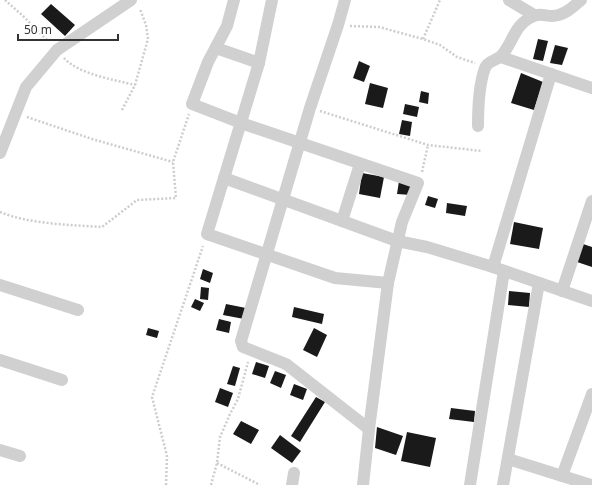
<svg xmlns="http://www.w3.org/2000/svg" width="592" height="485" font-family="'Noto Sans',sans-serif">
<rect width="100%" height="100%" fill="#fff"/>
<g fill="#1a1a1a">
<path d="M51 4 75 25 65 36 41 14Z"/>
<path d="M538 39 548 41 543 61 533 59Z"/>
<path d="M555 45 568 48 562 65 550 63Z"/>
<path d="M359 61 370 66 364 82 353 78Z"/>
<path d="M521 73 543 82 534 110 511 103Z"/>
<path d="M370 83 388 88 383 108 365 104Z"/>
<path d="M421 91 429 93 428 104 419 102Z"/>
<path d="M405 104 419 107 417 117 403 114Z"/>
<path d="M402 120 412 122 410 136 399 134Z"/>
<path d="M362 173 384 177 380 198 359 194Z"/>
<path d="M399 181 412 183 411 195 397 194Z"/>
<path d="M428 196 438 199 435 208 425 205Z"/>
<path d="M447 203 467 206 465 216 446 213Z"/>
<path d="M514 222 543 228 539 249 510 244Z"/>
<path d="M583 244 592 247V267L577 262Z"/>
<path d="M203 269 213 273 210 283 200 279Z"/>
<path d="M201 287 209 288 208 300 200 299Z"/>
<path d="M509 291 530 293 529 307 508 305Z"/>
<path d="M195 299 204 303 200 311 191 307Z"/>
<path d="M226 304 246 308 244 319 223 315Z"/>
<path d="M294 307 324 314 322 324 292 317Z"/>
<path d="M219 319 231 322 229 333 216 330Z"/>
<path d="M148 328 159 331 157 338 146 335Z"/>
<path d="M314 328 327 335 317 357 303 350Z"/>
<path d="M256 362 269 366 265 378 252 374Z"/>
<path d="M233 366 240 368 235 386 227 384Z"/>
<path d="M275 371 286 375 281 388 270 383Z"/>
<path d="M294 384 307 389 303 400 290 395Z"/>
<path d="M220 388 233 393 228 407 215 402Z"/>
<path d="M316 397 325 402 300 442 291 436Z"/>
<path d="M451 408 475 411 474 422 449 419Z"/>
<path d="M241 421 259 430 251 444 233 434Z"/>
<path d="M377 427 403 436 396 455 375 448Z"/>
<path d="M407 432 436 438 430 467 401 461Z"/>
<path d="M280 435 301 451 292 463 271 448Z"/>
</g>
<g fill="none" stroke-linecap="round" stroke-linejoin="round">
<g stroke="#cdcdcd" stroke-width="2.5" stroke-dasharray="2 2" stroke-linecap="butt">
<path d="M5 0 23 16 48 41"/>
<path d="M350 26 379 27 423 39 440 45 457 57 475 63"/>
<path d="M423 39 440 0"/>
<path d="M64 58C78 74 115 80 135 85"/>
<path d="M122 110 135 85 148 39 146 25 140 9"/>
<path d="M320 111 428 145 482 151"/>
<path d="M27 117 92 139 173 162"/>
<path d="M422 172 428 145"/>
<path d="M0 212C28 224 72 225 102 227L137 200 176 198 173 162 189 114"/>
<path d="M217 463 260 485"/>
<path d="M166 485 167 456 152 397 203 246"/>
<path d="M211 485 217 463 220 437 230 414 238 399 248 362"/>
</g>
<g stroke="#d0d0d0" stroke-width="12">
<path d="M234 0 227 26 208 62 192 104 241 123 418 183 402 222 388 283 369 429 363 485"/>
<path d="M272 0 259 63 207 234 335 278 388 283"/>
<path d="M345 0 338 25 310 108 241 341 243 347 286 364 369 429"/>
<path d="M509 0 534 15"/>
<path d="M216 48 259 63"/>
<path d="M501 57 592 88"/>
<path d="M478 126C478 109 479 84 485 68 488 60 497 61 502 55 514 41 514 24 534 16 540 13 546 16 552 16 564 16 573 7 581 0"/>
<path d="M0 153 26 87 57 50 131 0"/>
<path d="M224 178 397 241 427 247 493 267 592 301"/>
<path d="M342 221 360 164"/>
<path d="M493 267 551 74"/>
<path d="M0 285 78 310"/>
<path d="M562 291 592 201"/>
<path d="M0 360 62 380"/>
<path d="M0 450 20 456"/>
<path d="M508 459 591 485"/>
<path d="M562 476 592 394"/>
<path d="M292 485 294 473"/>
<path d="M470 485 504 271"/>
<path d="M503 485 539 283"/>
</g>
</g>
<path d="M18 34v6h100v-6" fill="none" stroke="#333333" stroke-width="2"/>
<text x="24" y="34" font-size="12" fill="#333333" stroke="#ffffff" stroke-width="3" paint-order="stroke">50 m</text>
</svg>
